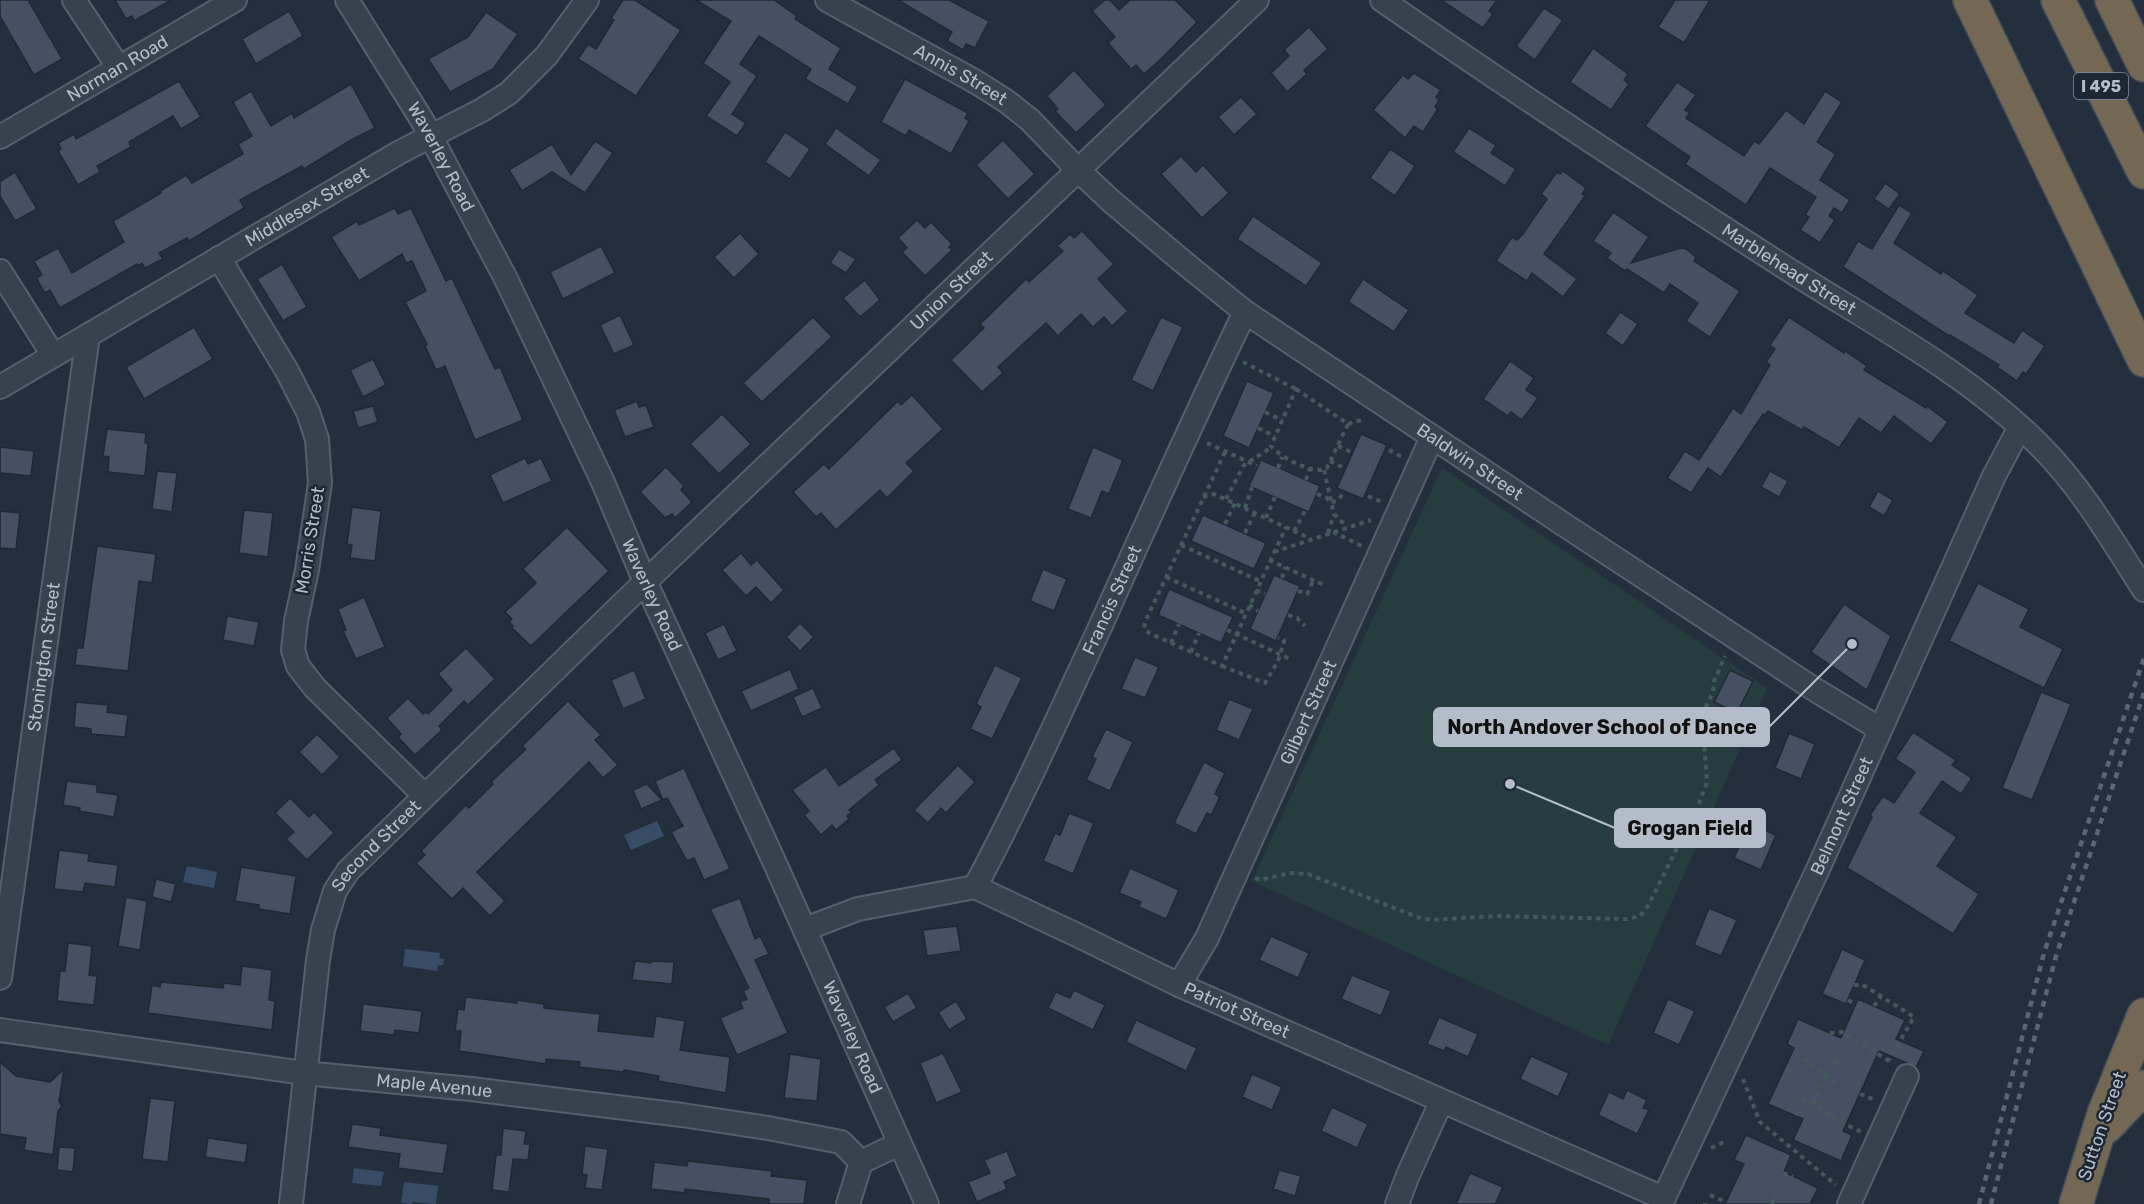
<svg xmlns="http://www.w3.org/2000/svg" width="2144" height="1204" font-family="Rubik,sans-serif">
<rect width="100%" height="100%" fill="#242f3e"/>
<path fill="#263c3f" d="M1442 468 1767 688 1608 1045 1252 881Z"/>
<g fill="#394c67">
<path d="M657 821 664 836 631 850 624 835Z"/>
<path d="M187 866 217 872 214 888 183 882Z"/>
<path d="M405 949 440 953 439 958 444 959 443 965H438L437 971 403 966Z"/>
<path d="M354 1168 384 1172 381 1186 352 1183Z"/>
<path d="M404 1182 438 1186 436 1204 413 1202 412 1204 401 1203Z"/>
</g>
<g fill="#455162" stroke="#1f2835" stroke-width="1.5">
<path d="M0 0H28L62 59 34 75 0 16Z"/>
<path d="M115 0H171L134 21 132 16 126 19Z"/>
<path d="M623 0H635L681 30 636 96 578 59 588 44 596 49 614 20 611 18Z"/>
<path d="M696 0H774L797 16 795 19 841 48 829 69 858 87 848 104 805 79 811 69 759 36 740 64 757 76 732 114 746 123 737 136 706 116 730 82 703 63 731 21Z"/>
<path d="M898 0H949L989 21 975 48 966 44 963 50 947 41 952 32Z"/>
<path d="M1105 0H1110L1119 10 1130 0H1175L1197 22 1164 56 1144 74 1136 65 1131 69 1108 43 1115 37 1092 11Z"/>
<path d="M1441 0H1497L1489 11 1493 14 1483 28Z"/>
<path d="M1675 0H1710L1684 43 1658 27Z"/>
<path d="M1544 8 1563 20 1535 60 1516 46Z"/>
<path d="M289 11 303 36 256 64 242 39Z"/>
<path d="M486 12 518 34 493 69 450 92 428 59 468 37Z"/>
<path d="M1309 27 1328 49 1304 70 1307 74 1287 92 1271 73 1289 56 1284 50Z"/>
<path d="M1593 48 1628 74 1624 80 1629 84 1611 110 1570 82Z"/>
<path d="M1074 70 1106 105 1076 133 1055 111 1058 109 1047 96Z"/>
<path d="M1414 73 1441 90 1436 97 1439 100 1435 107 1438 109 1423 132 1414 126 1405 138 1373 110 1403 75 1408 79Z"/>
<path d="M905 79 968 113 965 118 969 121 951 154 909 130 906 136 881 122Z"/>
<path d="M179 81 201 117 181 129 173 116 129 142 131 147 97 166 100 172 78 185 58 151 61 149 58 143 74 134 76 139Z"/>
<path d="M1677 82 1696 95 1685 110 1690 113 1686 118 1744 156 1754 141 1759 144 1786 110 1804 124 1825 91 1842 102 1817 142 1836 154 1820 180 1850 200 1842 213 1834 208 1829 216 1835 220 1820 243 1800 230 1809 217 1805 215 1816 197 1770 168 1746 205 1685 164 1690 157 1645 126Z"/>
<path d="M351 84 375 128 351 140 304 169 302 166 240 200 244 208 189 241 187 238 159 253 163 259 145 268 142 263 138 266 137 264 60 308 50 290 45 293 36 278 42 275 34 261 58 248 72 273 124 242 113 221 161 193 160 191 186 175 192 183 243 154 238 144 252 136 233 102 251 91 271 126 292 113 294 118Z"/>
<path d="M1241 97 1257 114 1234 135 1218 117Z"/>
<path d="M836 128 881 160 869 176 825 144Z"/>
<path d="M1469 128 1496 145 1491 153 1516 169 1505 186 1453 152Z"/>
<path d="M785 132 810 149 790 179 765 162Z"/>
<path d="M1003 140 1035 174 1008 199 976 165Z"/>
<path d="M595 141 613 153 585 193 552 172 522 191 509 170 552 144 571 175Z"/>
<path d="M1390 149 1415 166 1395 196 1370 178Z"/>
<path d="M1181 156 1196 172 1203 165 1229 193 1202 218 1161 174Z"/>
<path d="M1563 171 1586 188 1582 194 1585 196 1544 254 1577 279 1563 297 1532 273 1527 281 1496 261 1512 237 1517 240 1523 234 1547 199 1541 194 1557 172 1560 174Z"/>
<path d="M15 172 37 209 15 221 0 196V182Z"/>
<path d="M1885 183 1900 194 1889 209 1874 199Z"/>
<path d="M1899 205 1912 213 1894 243 1941 274 1943 271 1978 295 1965 313 2014 343 2022 330 2045 346 2026 374 2023 372 2017 381 1997 367 1999 365 1950 335 1949 336 1843 267 1858 241 1872 249Z"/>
<path d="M395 208 398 214 411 208 446 281 452 278 495 369 500 367 523 420 475 440 445 366 436 370 425 346 427 344 405 302 426 291 412 261 406 263 402 254 359 281 331 237 357 221 359 225Z"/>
<path d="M1613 212 1649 237 1631 263 1681 248 1686 249 1696 257 1694 261 1740 291 1710 337 1686 321 1698 303 1670 284 1664 293 1627 269 1625 271 1607 258 1611 253 1593 241Z"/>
<path d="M1253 216 1322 263 1306 286 1237 239Z"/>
<path d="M917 220 925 228 931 222 952 244 949 247 952 250 925 276 902 252 907 248 898 238Z"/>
<path d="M1082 231 1114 264 1098 279 1128 311 1112 326 1104 317 1093 327 1081 314 1058 336 1046 323 998 367 1003 373 982 392 951 360 984 328 980 324 1026 279 1029 282 1063 251 1057 246 1070 234 1074 238Z"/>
<path d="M740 233 759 254 734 278 714 257Z"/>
<path d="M601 246 615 273 563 299 550 272Z"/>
<path d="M839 249 856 259 846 273 830 263Z"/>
<path d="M282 264 307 307 283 321 257 279Z"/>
<path d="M1363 279 1409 310 1394 332 1348 302Z"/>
<path d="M865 280 880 300 860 317 843 298Z"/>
<path d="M1620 312 1638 324 1623 346 1605 333Z"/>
<path d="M620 315 634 345 614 354 600 325Z"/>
<path d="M813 317 832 337 762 402 743 383Z"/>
<path d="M1161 317 1183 327 1153 391 1131 380Z"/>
<path d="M1789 317 1844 353 1845 351 1867 366 1864 370 1926 408 1927 406 1948 422 1931 444 1894 416 1881 433 1859 418 1839 448 1804 427 1802 430 1768 411 1765 415 1763 414 1721 477 1708 468 1691 493 1667 478 1685 451 1699 460 1733 408 1741 414 1770 365 1766 362 1775 349 1770 345Z"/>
<path d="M194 327 213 359 144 399 126 367Z"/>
<path d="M373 359 386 385 363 397 350 370Z"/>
<path d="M1510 361 1534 378 1526 390 1538 398 1522 420 1511 412 1508 416 1483 399Z"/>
<path d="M1247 381 1274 393 1249 448 1223 436Z"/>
<path d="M912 395 943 429 906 463 914 471 887 498 880 490 836 530 821 513 816 517 793 492 824 464 829 469 898 401 901 405Z"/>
<path d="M637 401 639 407 646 405 654 427 625 437 614 410Z"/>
<path d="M373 406 378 422 358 428 353 411Z"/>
<path d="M722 414 751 444 719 474 690 444Z"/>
<path d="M107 429 146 433 145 443H148L145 476 108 472 109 457 103 456Z"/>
<path d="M1361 434 1387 445 1363 499 1337 488Z"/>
<path d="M0 447 34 451 31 476 0 473Z"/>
<path d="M1093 447 1123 460 1109 494 1102 491 1091 518 1068 509Z"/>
<path d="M525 458 528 464 541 458 552 481 503 503 490 475Z"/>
<path d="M1261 460 1320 486 1309 512 1249 486Z"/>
<path d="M666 467 684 486 681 490 692 502 675 518 672 514 665 518 640 492Z"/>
<path d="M157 471 177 473 172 512 152 509Z"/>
<path d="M1770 471 1788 481 1779 497 1761 487Z"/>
<path d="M1878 491 1893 500 1884 516 1869 507Z"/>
<path d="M352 507 381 511 375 561 350 558 352 545 347 544Z"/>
<path d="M244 510 273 513 268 557 239 553Z"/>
<path d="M0 511 20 513 16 549 0 548Z"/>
<path d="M1203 515 1266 543 1254 569 1191 541Z"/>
<path d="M567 527 609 571 531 646 512 628 513 626 509 622 512 619 505 612 536 583 523 569Z"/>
<path d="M97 546 156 554 152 583 139 581 128 671 75 665 77 648H83Z"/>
<path d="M741 553 751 565 757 560 784 590 771 603 756 587 746 596 722 570Z"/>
<path d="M1043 569 1067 579 1054 611 1030 601Z"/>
<path d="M1274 575 1300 586 1276 641 1250 629Z"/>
<path d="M1978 583 2029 609 2020 627 2063 649 2044 688 1949 641Z"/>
<path d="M1169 589 1233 617 1221 643 1158 615Z"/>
<path d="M364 597 385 647 356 659 343 631 346 630 338 609Z"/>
<path d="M1844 604 1891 636 1867 690 1811 652Z"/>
<path d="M227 616 259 622 254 646 223 640Z"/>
<path d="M800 623 814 637 800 651 786 637Z"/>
<path d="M724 624 737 651 718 660 705 633Z"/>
<path d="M466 648 495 679 468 705 464 701 439 726 442 730 415 755 398 737 401 734 387 718 408 698 423 714 426 712 428 714 452 690 438 674Z"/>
<path d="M1135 657 1159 667 1145 698 1121 689Z"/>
<path d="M995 665 1022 678 992 739 970 729 981 707 976 704Z"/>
<path d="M790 669 799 689 751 711 741 691Z"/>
<path d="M634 670 646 699 623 709 611 680Z"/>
<path d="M1730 670 1753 681 1737 713 1714 702Z"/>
<path d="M813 688 822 708 802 717 793 697Z"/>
<path d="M2041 692 2071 704 2032 800 2002 788Z"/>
<path d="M1229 699 1253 709 1239 740 1216 730Z"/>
<path d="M568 701 601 735 595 740 618 765 603 778 589 762 477 872 505 901 490 916 463 888 452 899 416 863 425 855 421 851 466 805 469 808 493 784 491 782 526 749 522 746Z"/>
<path d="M76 702 108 705 107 712 128 715 125 737 91 734V729L74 727Z"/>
<path d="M1106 729 1133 742 1110 791 1086 780 1096 759 1092 757Z"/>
<path d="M1913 732 1956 760 1952 765 1972 778 1961 794 1942 781 1920 813 1957 837 1937 866 1979 894 1953 934 1872 883 1847 868 1872 817 1870 815 1883 796 1894 803 1915 772 1895 759Z"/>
<path d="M1789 733 1815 744 1801 779 1775 768Z"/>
<path d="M317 734 340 757 322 775 299 752Z"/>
<path d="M894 748 902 760 875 780 879 785 849 810 852 812 847 816 849 819 836 830 832 825 821 835 804 815 809 811 792 790 826 767 839 786Z"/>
<path d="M1204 762 1225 773 1215 794 1220 797 1211 815 1207 813 1196 834 1174 823Z"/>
<path d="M958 765 975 782 946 813 941 808 928 823 914 810Z"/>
<path d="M684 768 730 869 704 880 694 858 687 861 671 832 683 826 667 798 663 800 655 781Z"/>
<path d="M67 781 97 785V792L118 795 114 817 79 811 80 808 63 805Z"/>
<path d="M647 784 662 800 641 809 633 790Z"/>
<path d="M290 798 309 817 314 812 334 833 307 860 286 839 294 832 275 813Z"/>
<path d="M1069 813 1094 823 1073 874 1043 861 1055 833 1060 835Z"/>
<path d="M1749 824 1776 835 1761 870 1734 858Z"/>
<path d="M59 850 89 854 88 861 118 865 115 887 85 883 83 892 54 889Z"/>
<path d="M241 867 296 876 290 914 259 909V905L235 901Z"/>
<path d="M1130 868 1179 890 1166 919 1139 907 1141 902 1119 893Z"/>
<path d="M156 879 176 884 171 902 152 897Z"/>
<path d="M126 897 147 901 140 950 118 946Z"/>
<path d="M740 898 755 939 760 936 769 954 755 960 788 1033 737 1055 720 1018 743 1008 740 1002 747 999 743 991 749 988 710 909Z"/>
<path d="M1709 908 1737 920 1721 956 1694 945Z"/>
<path d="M957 926 961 951 927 956 923 930Z"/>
<path d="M1271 936 1309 953 1298 978 1259 960Z"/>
<path d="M68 943 92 946 89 975 97 976 94 1005 57 1001 60 971H65Z"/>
<path d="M1842 949 1865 960 1846 1004 1822 994Z"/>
<path d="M635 961 651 963V961L674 962 672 984 632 980Z"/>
<path d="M242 966 272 970 269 1000 275 1001 272 1030 148 1013 152 985 160 987 161 982 223 988 224 983 240 985Z"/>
<path d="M1352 975 1391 991 1381 1016 1341 999Z"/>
<path d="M1074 990 1105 1005 1093 1030 1048 1008 1056 992 1070 998Z"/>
<path d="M908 993 917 1008 893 1022 884 1007Z"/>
<path d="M466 997 517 1003V1000L544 1004V1008L600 1014 598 1031 653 1037 656 1016 685 1021 680 1050 730 1057 726 1093 658 1081 659 1076 624 1070V1072L579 1067 580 1062 546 1059V1064L459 1051 461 1031H455L458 1009 464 1010Z"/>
<path d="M1668 999 1695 1011 1679 1045 1653 1033Z"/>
<path d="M1858 999 1905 1020 1896 1039 1924 1051 1916 1067 1879 1051 1843 1131 1852 1135 1841 1161 1793 1140 1803 1119 1768 1104 1794 1048 1787 1044 1798 1019 1841 1038Z"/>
<path d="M956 1001 967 1019 949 1030 938 1012Z"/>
<path d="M363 1004 422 1011 419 1033 395 1030 394 1035 360 1031Z"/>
<path d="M1439 1017 1478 1034 1468 1057 1446 1047 1444 1051 1427 1044Z"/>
<path d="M1136 1020 1197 1048 1186 1071 1126 1042Z"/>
<path d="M943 1053 962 1092 936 1103 920 1063Z"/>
<path d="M790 1054 821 1059 817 1101 784 1098Z"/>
<path d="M1531 1056 1569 1073 1558 1097 1520 1079Z"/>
<path d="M0 1062 16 1076 50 1082 64 1069 59 1101 62 1106 58 1111 53 1155 24 1150 26 1138 0 1134Z"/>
<path d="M1252 1074 1282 1087 1272 1110 1242 1097Z"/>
<path d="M1627 1090 1647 1100 1643 1108 1649 1110 1637 1134 1598 1115 1609 1092 1623 1099Z"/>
<path d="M150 1098 175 1101 168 1162 142 1159Z"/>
<path d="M1332 1107 1368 1124 1357 1148 1321 1131Z"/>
<path d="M352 1124 381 1128 380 1135 448 1144 443 1174 398 1168 400 1154 348 1147Z"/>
<path d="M503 1128 526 1131 524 1144H530L528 1160 513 1159 509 1192 492 1190 496 1155H501Z"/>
<path d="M1746 1135 1791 1155 1784 1172 1818 1188 1810 1204H1725L1744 1164 1734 1160Z"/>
<path d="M208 1138 248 1144 245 1163 205 1157Z"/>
<path d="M585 1146 608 1149 602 1190 585 1188 587 1175 582 1174Z"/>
<path d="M59 1147 75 1148 73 1172 57 1170Z"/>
<path d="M1007 1151 1017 1176 1004 1182 1007 1189 977 1202 968 1182 990 1173 984 1160Z"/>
<path d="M688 1161 772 1171 771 1176 807 1180 804 1204H769V1199L685 1189V1193L651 1189 654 1162 687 1166Z"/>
<path d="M1279 1170 1301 1176 1295 1196 1273 1189Z"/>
<path d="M1470 1173 1503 1187 1495 1204H1456Z"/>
</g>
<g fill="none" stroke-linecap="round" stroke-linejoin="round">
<g stroke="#565f6c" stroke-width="26">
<g id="minor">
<path d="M74 0 119 68"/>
<path id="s1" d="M347 0 422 120 506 279 602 480 640 570 773 859 927 1204"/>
<path id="s2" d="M827 0 976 82 1006 101 1030 120 1078 170 1111 201 1182 261 1245 312 1563 524 1817 691 1880 729"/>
<path id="s3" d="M1382 0C1515 92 1650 181 1786 268 1870 322 1968 373 2038 444 2081 486 2112 540 2144 590"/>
<path id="s4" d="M0 137 235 0"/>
<path d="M219 258 287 371 308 412 317 439 320 483 307 570 296 621 293 650 298 666 315 688 424 795"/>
<path d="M0 271 53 355"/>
<path id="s5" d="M0 387 400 152 482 110 509 93 547 55 587 0"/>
<path id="s6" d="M975 887C1021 801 1060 713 1101 625 1148 520 1195 415 1245 312"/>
<path id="s7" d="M805 929 858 909 975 887 1077 935 1179 985 1663 1198"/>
<path id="s8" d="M0 978 88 335"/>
<path id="s9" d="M1179 985 1207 938 1432 437"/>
<path id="s10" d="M0 1030 304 1073 471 1089 682 1115 768 1128 841 1142 861 1162"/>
<path id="s11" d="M291 1204 318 960 323 930 335 891 348 871 646 581 1257 0"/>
<path d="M848 1204 861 1162 899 1144"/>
<path d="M1397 1204 1408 1175 1441 1102"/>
<path id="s12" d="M1661 1204 1818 869 1994 476 2020 427"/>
<path d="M1849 1204 1907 1076"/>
</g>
</g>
<g stroke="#434c59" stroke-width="36">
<g id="highway">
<path d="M1970 0 2144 360"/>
<path d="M2058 0 2144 172"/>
<path d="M2112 0 2144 65"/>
<path d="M2106 1127 2144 1087"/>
<path d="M2076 1204 2104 1114 2144 1015"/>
</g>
</g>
<g stroke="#44595c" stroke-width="4" stroke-dasharray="4.5 4.5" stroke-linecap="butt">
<path d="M1243 362 1296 389"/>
<path d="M1296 389 1348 424 1327 468C1315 476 1280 457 1271 446Z"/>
<path d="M1265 412 1282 420"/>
<path d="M1348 424 1365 419"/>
<path d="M1258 428 1275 436"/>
<path d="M1207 443 1257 466"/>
<path d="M1338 446 1353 453"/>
<path d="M1389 450 1402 457"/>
<path d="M1225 452 1145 622 1144 628 1149 633 1222 666 1286 527"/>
<path d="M1330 461 1346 469"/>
<path d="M1278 468 1282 457"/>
<path d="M1324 470 1334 514 1347 527"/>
<path d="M1306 480 1310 468"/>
<path d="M1317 494 1327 498 1331 503 1339 499 1344 491"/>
<path d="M1368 496 1382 502"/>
<path d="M1203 497 1214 494 1311 539"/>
<path d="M1226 499 1244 465 1272 447"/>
<path d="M1245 508 1252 487"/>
<path d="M1266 518 1275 497"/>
<path d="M1225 524 1235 503"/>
<path d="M1294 531 1305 511"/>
<path d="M1333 532 1362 546"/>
<path d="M1245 533 1255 512"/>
<path d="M1328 533 1334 514"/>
<path d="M1181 545 1260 581"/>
<path d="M1274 552 1371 520"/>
<path d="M1269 560 1324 585"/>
<path d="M1166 577 1245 613"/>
<path d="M1282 578 1285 567"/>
<path d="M1256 590 1265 594"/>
<path d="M1298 591 1307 594 1313 581"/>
<path d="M1249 605 1258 611"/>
<path d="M1288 615 1297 618 1305 626"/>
<path d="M1227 630 1290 659"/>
<path d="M1171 643 1179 624"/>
<path d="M1191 652 1199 633"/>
<path d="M1222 666 1265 683 1278 661 1284 642V640L1278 638"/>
<path d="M1255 878 1260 880 1290 873 1308 874 1417 917 1430 920 1495 916 1627 919 1640 916 1648 906 1698 806 1707 782 1702 715 1713 692 1714 681 1725 656"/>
<path d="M1854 985H1863L1914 1017 1889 1060"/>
<path d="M1848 1000 1856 1004"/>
<path d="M1874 1006 1881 996"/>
<path d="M1830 1033 1842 1032 1891 1062"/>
<path d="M1865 1046 1871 1036"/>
<path d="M1804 1058 1825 1075 1814 1105"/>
<path d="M1834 1061 1844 1063"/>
<path d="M1825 1075 1835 1083"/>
<path d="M1743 1079 1760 1122 1836 1185"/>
<path d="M1860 1094 1875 1100"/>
<path d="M1802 1099 1812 1103 1833 1118 1861 1132"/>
<path d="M1795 1113 1804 1116"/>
<path d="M1711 1148 1726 1141"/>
<path d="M1783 1173 1793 1177"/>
<path d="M1710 1195 1726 1202"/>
<path d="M1705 1203V1204"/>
<path d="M1772 1204 1777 1190"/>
</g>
<use href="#minor" stroke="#38414e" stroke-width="22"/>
<use href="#highway" stroke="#746855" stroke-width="33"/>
<g stroke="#5a6575" stroke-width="4.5" stroke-dasharray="6 6" stroke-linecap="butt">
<path d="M1979 1204 2044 953 2144 658"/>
<path d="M1991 1204 2056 956 2144 693"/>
</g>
</g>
<g text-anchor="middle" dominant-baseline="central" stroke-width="5" stroke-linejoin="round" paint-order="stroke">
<rect fill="#1d2633" stroke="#878f9c" stroke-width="1.5" x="2074" y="73" width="54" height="26" rx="4.5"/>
<g font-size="16" font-weight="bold" fill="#b4bcc9">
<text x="2101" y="86">I 495</text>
</g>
<g font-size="18" fill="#b4bcc9" stroke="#1d2633">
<text stroke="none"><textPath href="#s4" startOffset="136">Norman Road</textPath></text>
<text stroke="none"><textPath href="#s2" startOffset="153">Annis Street</textPath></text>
<text stroke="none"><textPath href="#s1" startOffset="183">Waverley Road</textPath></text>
<text stroke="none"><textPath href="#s5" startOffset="356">Middlesex Street</textPath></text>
<text stroke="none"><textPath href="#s3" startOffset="488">Marblehead Street</textPath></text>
<text stroke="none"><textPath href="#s11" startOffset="1178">Union Street</textPath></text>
<text stroke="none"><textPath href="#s2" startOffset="795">Baldwin Street</textPath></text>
<text transform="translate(310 540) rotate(-81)">Morris Street</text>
<text stroke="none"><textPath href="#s1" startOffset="669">Waverley Road</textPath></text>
<text stroke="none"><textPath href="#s6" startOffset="318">Francis Street</textPath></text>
<text stroke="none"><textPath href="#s8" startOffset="324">Stonington Street</textPath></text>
<text stroke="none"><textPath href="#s9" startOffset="302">Gilbert Street</textPath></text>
<text stroke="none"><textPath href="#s12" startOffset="428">Belmont Street</textPath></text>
<text stroke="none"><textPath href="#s11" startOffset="378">Second Street</textPath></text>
<text stroke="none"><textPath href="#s7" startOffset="465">Patriot Street</textPath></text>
<text stroke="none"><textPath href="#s1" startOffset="1155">Waverley Road</textPath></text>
<text stroke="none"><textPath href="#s10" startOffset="438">Maple Avenue</textPath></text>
<text transform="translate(2102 1126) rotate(-71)">Sutton Street</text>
</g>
</g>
<path fill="none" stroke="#b4bcc9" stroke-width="2" d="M1852 644L1769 727M1510 784L1615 828"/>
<g fill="#b4bcc9" stroke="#1d2633" stroke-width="2">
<circle cx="1852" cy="644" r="6"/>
<circle cx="1510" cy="784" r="6"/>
</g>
<g fill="#b4bcc9" stroke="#b4bcc9" stroke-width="2">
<rect x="1434" y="708" width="335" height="38" rx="6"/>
<rect x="1615" y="809" width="150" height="38" rx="6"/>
</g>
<g font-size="20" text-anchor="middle" font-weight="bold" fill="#111">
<text x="1602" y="734">North Andover School of Dance</text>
<text x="1690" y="835">Grogan Field</text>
</g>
</svg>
